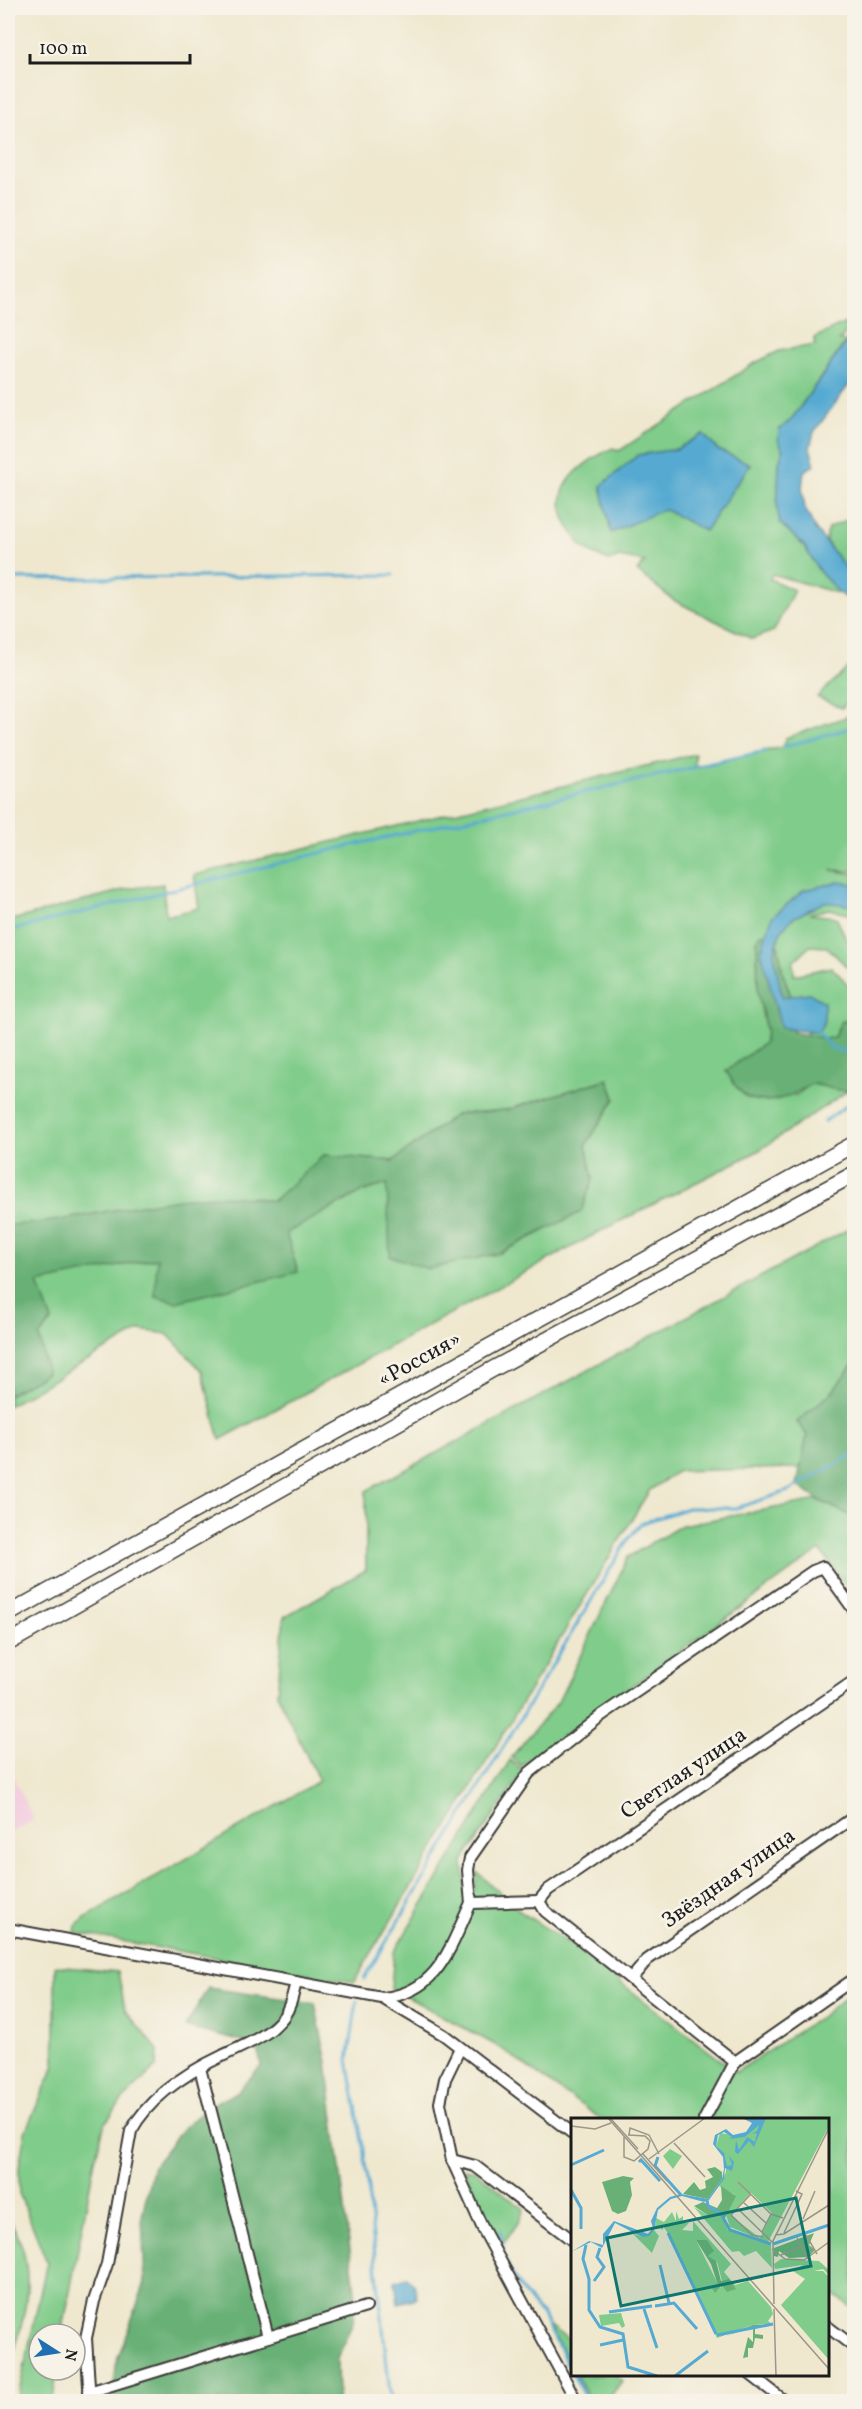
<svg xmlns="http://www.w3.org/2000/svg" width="862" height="2409" font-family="Vollkorn,serif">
<rect width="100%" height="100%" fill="#f7f3e8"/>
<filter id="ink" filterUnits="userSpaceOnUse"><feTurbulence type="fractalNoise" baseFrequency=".0167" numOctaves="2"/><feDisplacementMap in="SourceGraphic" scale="12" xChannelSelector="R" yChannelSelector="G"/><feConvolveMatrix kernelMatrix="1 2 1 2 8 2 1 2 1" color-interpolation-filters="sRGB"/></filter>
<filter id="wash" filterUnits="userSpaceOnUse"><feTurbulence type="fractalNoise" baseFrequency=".008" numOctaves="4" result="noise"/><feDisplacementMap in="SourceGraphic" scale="24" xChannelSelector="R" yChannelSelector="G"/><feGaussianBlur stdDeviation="1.35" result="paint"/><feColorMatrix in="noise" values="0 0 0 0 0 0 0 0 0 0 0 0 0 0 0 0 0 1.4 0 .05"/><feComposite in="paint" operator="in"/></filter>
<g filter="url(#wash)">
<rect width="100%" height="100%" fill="#efe8cf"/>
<path fill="#f3cfdf" d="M8 1766 34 1820 8 1834Z"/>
<g fill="#80cc8a" stroke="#4e7453" stroke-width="1.5" fill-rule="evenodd">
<path d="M854 319V323L839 341H846L791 420 780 429 783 450 779 463 780 523 805 547 819 571 840 594 772 574 770 579 794 590 774 631 752 639 673 600 637 571 645 562 619 557 609 561C601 557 591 554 584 548 579 545 576 538 573 533 543 493 576 465 613 448L619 451 753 364 779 351 815 345 814 338ZM703 434 718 450 750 464 705 531 664 509 638 455 677 449Z"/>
<path d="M849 519 854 522V578L843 567 826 541 828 528Z"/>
<path d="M854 655V670L850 675 854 680V703L849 700 842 708 817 697 853 663Z"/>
<path d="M854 714V871L831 870 854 874V916L829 909 809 914 836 917 847 940 854 942V966L847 967 827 947 810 946 793 962 794 975 831 967C848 982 861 997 850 1020L841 1022 834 1037 826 1039 805 1035 814 1024 792 999 783 974 777 939 757 941 758 992 766 1031 764 1043 795 1096 811 1084C824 1085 835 1090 849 1090L758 1151 599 1232 220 1440 202 1371 167 1334 140 1330 8 1406V1395L47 1373 39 1336 52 1321 37 1283 157 1258 297 1272 286 1233 361 1192 388 1184 428 1269 500 1253 581 1212 593 1179 586 1145 615 1098 608 1079 506 1110 457 1114 393 1161 324 1155 273 1201 252 1197 43 1224 8 1225V921L127 889 163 884 166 916 199 908 194 875 695 754V766L783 747 785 738Z"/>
<path d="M854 1226V1363L833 1391 797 1422 807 1435 801 1468 678 1471 649 1491 354 1982 75 1933 76 1926 85 1918 319 1781 277 1694 284 1617 366 1570V1491Z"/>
<path d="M818 1500 854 1517V1596L820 1550 522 1766 511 1757 558 1702 628 1557 682 1525Z"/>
<path d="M510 1760 524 1771 463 1861 466 1894 475 1890 477 1872 521 1912 573 1946 736 2072 822 2016 845 1997 854 1993V2309L828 2290V2120L601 2119 499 2047 391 1988 394 1952Z"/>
<path d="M55 1966 118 1972 125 2010 158 2050 157 2066 124 2098 105 2123 95 2159 62 2334H39V2370H57L53 2401H17L47 2262 19 2193V2167L25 2132 55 2065Z"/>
<path d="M464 2169 475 2171 524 2209 519 2222 499 2248Z"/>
<path d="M8 2218C40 2265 26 2319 8 2369Z"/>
<path d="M549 2325 572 2342V2369Z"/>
<path d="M576 2375H614L622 2381 607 2401H590Z"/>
</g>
<g fill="#68b076" stroke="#426649" stroke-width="1.5">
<path d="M761 934H770L777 939 783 974 795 1009 792 1032 826 1039 834 1037 841 1022 854 1020V1088C840 1095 826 1085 811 1084 795 1095 767 1108 747 1097 737 1091 732 1080 726 1071L764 1043 766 1031 758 992 757 941Z"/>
<path d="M608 1079 615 1099 586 1145 593 1179 581 1212 500 1253 428 1269 390 1256 387 1184 361 1192 286 1233 298 1272 176 1302 155 1296 157 1258 38 1283 52 1321 39 1336 47 1373 8 1395V1225C99 1222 180 1183 273 1201L324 1155 393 1161 457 1114 506 1110Z"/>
<path d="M854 1363V1517L818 1500 797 1485 807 1435 797 1422 833 1391Z"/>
<path d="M208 1988 315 2003 327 2062 356 2299 353 2322 337 2359 338 2401 115 2402 113 2393 117 2360 145 2283 142 2216 152 2168 184 2127 207 2108 238 2091 262 2065 255 2045 185 2027Z"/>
</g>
<g fill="#56aad2" stroke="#396377" stroke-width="1.5">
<path d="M854 331V378L814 432 810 448 815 465 804 471 802 488 805 508 815 529 854 578V602L840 594 819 571 805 547 780 523 777 508 779 463 783 450 778 440 780 429 791 420Z"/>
<path d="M703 434 718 450 750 464 705 531 664 509 611 533 601 486 638 455 677 449Z"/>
<path d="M838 882 854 884V906L825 902 791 919 781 931 774 953 782 997 809 993 824 1002V1022L818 1033 781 1028 761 951 772 917 804 890Z"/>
<path d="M407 2277 414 2284 417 2298 398 2303 395 2281Z"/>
</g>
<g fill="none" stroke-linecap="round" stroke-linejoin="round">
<g stroke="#56aad2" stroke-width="3">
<path d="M8 579 393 575"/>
<path d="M783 747 854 727"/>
<path d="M8 931 336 849 765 751"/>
<path d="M818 1033 832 1048 854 1054"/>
<path d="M824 1122 854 1100"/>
<path d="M364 1979 628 1539 642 1523 688 1508H736L788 1491 854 1454"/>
<path d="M357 2001 348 2060 364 2153 391 2402"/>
<path d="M500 2231C504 2240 501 2246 503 2254 507 2269 530 2305 542 2314L572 2373"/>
<path d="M573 2374 587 2402"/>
</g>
</g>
</g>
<g filter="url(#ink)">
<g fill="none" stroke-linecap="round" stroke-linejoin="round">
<g stroke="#3c3b37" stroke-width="14">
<g id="minor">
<path d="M539 1901 548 1890 854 1681"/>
<path d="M539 1901 545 1911 735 2062"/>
<path d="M471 1903 468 1870 470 1858 529 1773 602 1715 813 1571 823 1567 854 1610"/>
<path d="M8 1929 382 1998 444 2035 572 2133"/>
<path d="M631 1979 647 1960 854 1817"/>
<path d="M383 1998C439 1992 450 1947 471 1903L539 1901"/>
<path d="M460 2048 445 2079 440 2103 452 2160 483 2229 577 2402"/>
<path d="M200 2068 268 2337"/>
<path d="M704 2120 735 2062 854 1979"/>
<path d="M452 2160 475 2166 572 2240"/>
<path d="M828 2327 854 2347"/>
<path d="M750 2374 786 2402"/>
<path d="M89 2392 366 2307"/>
<path d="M90 2402 86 2338 94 2301 107 2264 131 2131C150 2096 186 2073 222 2056 242 2046 270 2036 284 2016 291 2006 293 1994 296 1982"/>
</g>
</g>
<g stroke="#3c3b37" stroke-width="18">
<g id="highway">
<path d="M8 1614 854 1144"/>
<path d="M8 1643 493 1369 854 1174"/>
</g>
</g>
<use href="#minor" stroke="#fff" stroke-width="10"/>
<use href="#highway" stroke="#fff" stroke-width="15"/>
</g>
</g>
<g text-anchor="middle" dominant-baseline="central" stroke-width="5" stroke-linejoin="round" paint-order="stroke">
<g font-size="22" fill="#1c1c1c" stroke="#f7f3e8">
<text transform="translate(420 1360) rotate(-29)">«Россия»</text>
<text transform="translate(684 1774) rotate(-34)">Светлая улица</text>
<text transform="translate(729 1879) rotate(-35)">Звёздная улица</text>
</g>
</g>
<g transform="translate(571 2118)">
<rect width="258" height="258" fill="#efe8cf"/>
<path d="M191 0H258V8L197 124 159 109 155 97 164 77 148 68 155 54 154 39 145 28 149 15 174 19ZM180 75 201 95 189 120 159 97ZM99 31 111 38 102 51 92 38ZM123 89 138 98 143 95 152 100 157 112 200 127 201 150 185 133 173 138 168 133 161 134ZM105 93 108 101 112 98V105H118L111 112 122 113V103L160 146 153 154 164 167 177 163 200 189 202 196 197 203 201 206 182 207 146 220 96 114 92 108V112L84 108 85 100 93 104 101 94 105 103ZM125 122 131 123 138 140 146 144 151 163 155 162 160 169 151 167 149 170ZM83 112 88 118 81 135 61 115 71 119ZM210 141 248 143 258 152V157L252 151 243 153H252L258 159V242L210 187 234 161 222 153 232 147 204 151 203 146ZM50 195 54 208 51 210 48 205 30 208 28 197Z" fill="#80cc8a" fill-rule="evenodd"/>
<path d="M144 49 151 54V61L137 81 112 76 123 64 129 72 135 70 134 63 142 59 136 51ZM52 58 63 60 59 64 61 77 55 93 47 96 41 93 31 64ZM150 68 165 78 154 100 143 96 138 98 123 88 132 84 146 90 151 82ZM243 115 238 127 244 132 237 139 218 140 208 133 207 139 203 138V130ZM125 122H136L143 133 137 138 145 143 150 163 158 161 165 171 156 174 151 167 144 175 141 170 147 167 140 146ZM182 207H197L184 209V216L192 217V221L184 220 182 230H177V239L172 240 177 219 182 224V209L155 218Z" fill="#68b076"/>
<path d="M171 0H195L183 29 178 23 167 36 164 34 165 22 168 32 176 19 184 24 186 15 181 16 186 13 188 7 174 19 158 21 161 19 153 14 147 17 145 28 153 35 156 48 161 47 158 38 163 44 161 53 154 50 153 61 138 82 133 84 111 78 100 81 87 92 83 112 78 118 71 119 44 105 31 130 20 124 0 134 18 123 32 127V116L43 103 77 116 82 110 80 103 86 90 99 79 110 76 137 81 151 61 153 51 152 39 142 26 144 17 155 11 162 17 175 14 181 5Z" fill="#56aad2"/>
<path fill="none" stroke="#56aad2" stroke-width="3" d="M87 39 84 48 110 77M68 44 70 42 89 63M0 47 33 32M0 72 10 90V111M136 82 137 88 150 96 159 112 200 126M97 115 145 216M202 126 258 107M15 127 12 141 18 161V192L29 209 52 216 57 249 86 258M89 147 98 185M23 163 33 149 26 139 29 130M84 188 103 185 126 211M73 191 86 230M38 194 81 188M146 217 202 206M29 227 52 222M104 258 137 233"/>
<path fill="none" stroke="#9b9687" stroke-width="1.5" d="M37 0 258 251M40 1 67 31M0 8 24 11 40 5M58 17 59 10 78 17 88 36M53 19V39L63 43 77 31 79 23 74 18 57 17M103 25 134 59M72 36 96 63M78 41 134 0M167 64 200 96 212 100M180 76 160 97 181 117 192 119M172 84 195 105M166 90 201 124M232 101 244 73M191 114 200 96M213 115 231 76 225 73M204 117 213 116 258 87M235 117 246 136M226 120 237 141M201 131 214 141 233 142 258 124M210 137 230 128M203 186 202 123 258 10M203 191 205 258"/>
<path fill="#0f766e" fill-opacity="0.15" stroke="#0f766e" stroke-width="3" d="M225 80 240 148 50 188 36 120Z"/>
<rect width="258" height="258" fill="none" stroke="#1c1c1c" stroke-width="3"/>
</g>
<rect width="862" height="2409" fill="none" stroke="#f7f3e8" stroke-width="30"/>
<g transform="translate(57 2352) rotate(102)"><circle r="28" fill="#f7f3e8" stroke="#9f9d96" stroke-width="1.5"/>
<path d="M0-4.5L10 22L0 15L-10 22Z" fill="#1f6fb2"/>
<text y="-9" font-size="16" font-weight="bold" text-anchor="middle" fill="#1c1c1c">N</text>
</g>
<path d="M30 54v9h160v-9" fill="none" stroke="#1c1c1c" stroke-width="3"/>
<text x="39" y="54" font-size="18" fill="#1c1c1c" stroke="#f7f3e8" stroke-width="4.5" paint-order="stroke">100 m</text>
</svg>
